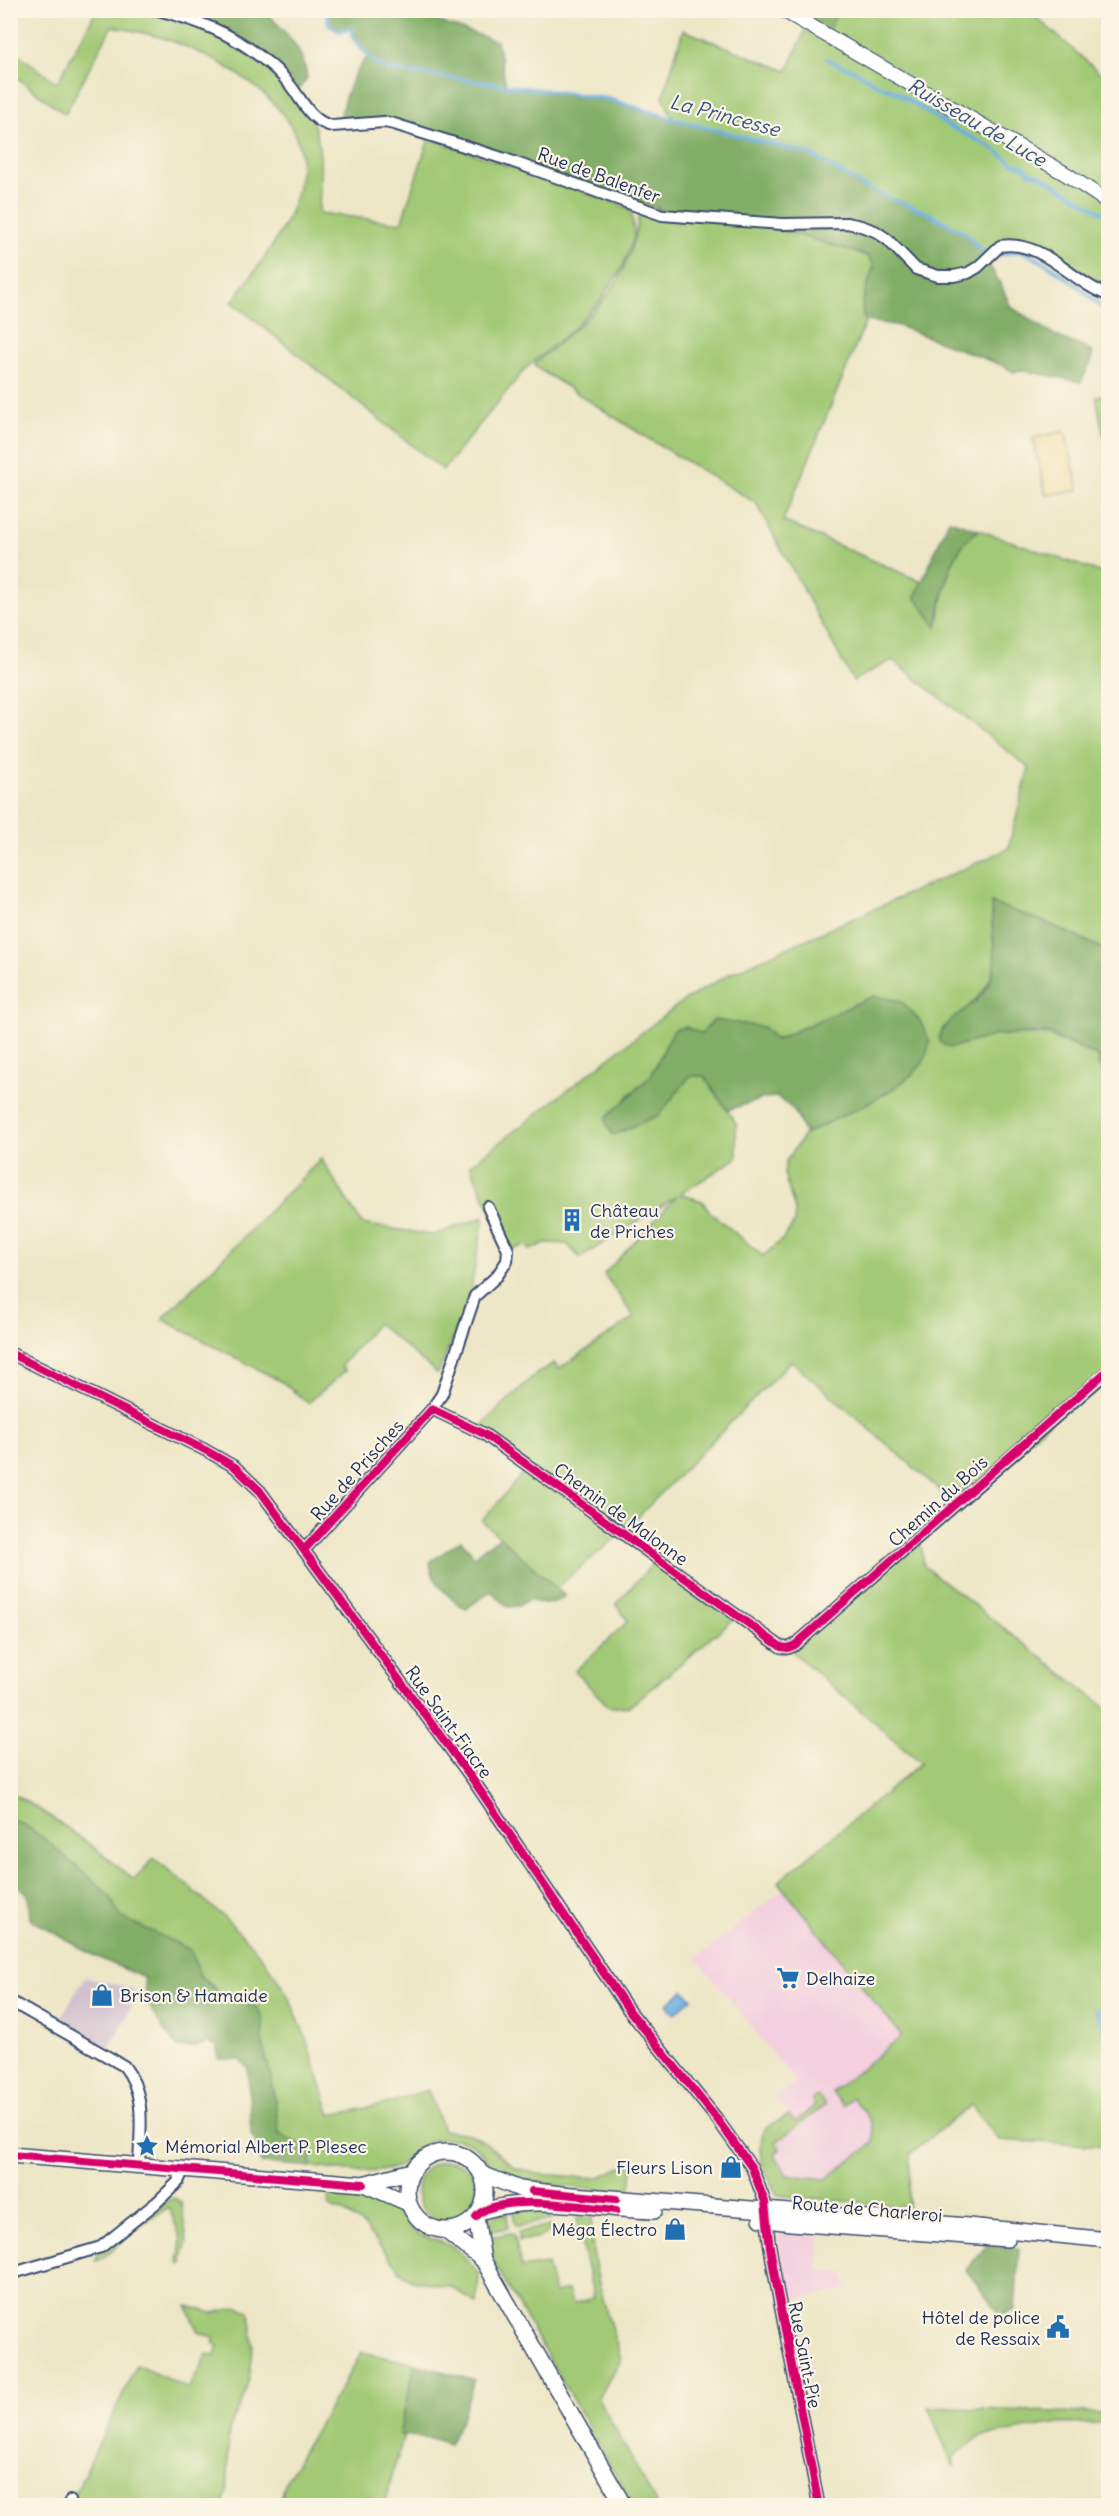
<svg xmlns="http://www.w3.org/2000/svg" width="1119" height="2516" font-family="Delius,sans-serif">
<rect width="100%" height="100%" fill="#fcf5e5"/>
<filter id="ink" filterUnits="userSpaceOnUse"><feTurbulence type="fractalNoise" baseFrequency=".0167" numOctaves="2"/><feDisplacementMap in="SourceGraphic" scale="12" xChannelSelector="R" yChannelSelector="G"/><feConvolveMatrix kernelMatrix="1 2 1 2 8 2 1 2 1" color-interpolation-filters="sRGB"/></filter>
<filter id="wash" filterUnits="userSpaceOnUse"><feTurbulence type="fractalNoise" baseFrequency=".008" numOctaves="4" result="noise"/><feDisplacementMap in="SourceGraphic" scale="24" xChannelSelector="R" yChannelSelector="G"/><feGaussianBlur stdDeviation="1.35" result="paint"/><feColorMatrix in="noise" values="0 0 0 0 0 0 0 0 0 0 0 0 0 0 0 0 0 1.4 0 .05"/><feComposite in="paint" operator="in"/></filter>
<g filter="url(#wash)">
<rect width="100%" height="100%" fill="#ede6c6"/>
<g fill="#f3cfdf">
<path d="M784 1889 902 2036 833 2092 852 2097 870 2119 875 2129 873 2143 826 2179 787 2175 775 2153 776 2142 797 2125 775 2098 796 2082 696 1958Z"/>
<path d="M782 2233 820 2236 818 2271 845 2273 848 2289 790 2300 778 2237Z"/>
</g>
<path fill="#cfbdce" d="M85 1977 135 1990 127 2017 108 2049 58 2023Z"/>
<g fill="#a2c974" stroke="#5e7c69" stroke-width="1.5" fill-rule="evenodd">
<path d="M96 11H146L209 30 265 64 312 119C324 149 320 182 319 213L401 223 429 138 627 207 632 214 634 237 623 266 600 301 573 329 525 369 443 470 232 302C260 263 297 221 301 170 307 108 224 60 174 42 155 34 133 31 112 26L65 114 11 73 10 48 57 83Z"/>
<path d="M838 11H1029L1108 80V295L1042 254 1011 245 989 255 981 251 967 234 934 216 867 188 810 154 673 119 663 97 683 30 787 71 807 26 828 27Z"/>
<path d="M640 209 751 221 868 256 874 266C870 281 856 307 866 321L783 521 922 582 915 597 937 626C945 593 947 550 979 530L1108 575V951L1047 923 991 903 995 965C988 995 964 1010 942 1029L950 1048 995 1035H1047L1099 1057V1067L1108 1075V1370L957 1505 791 1361 622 1533 556 1588 482 1521 529 1466 476 1431 532 1377 554 1363 559 1369 634 1317 604 1274 677 1196 580 1258 567 1244 546 1243 530 1250 526 1245 508 1250 470 1165 683 1001 731 973 1008 849 1029 768 892 660 853 681 756 503 644 436 536 367 535 363C594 312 628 292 640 209ZM873 996 909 1077 890 1090 805 1134 786 1161 784 1174 795 1210 794 1223 784 1238 763 1256 710 1212 702 1201 680 1194 737 1158 736 1123 704 1076H690L687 1078 659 1115 613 1135 610 1131 628 1096 650 1077 674 1030 686 1027 701 1034 714 1020 763 1027 775 1040Z"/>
<path d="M1108 393V458L1096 397Z"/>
<path d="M321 1159 362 1224 433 1235 484 1217 469 1299 438 1374 377 1323 341 1366 345 1371 308 1403 282 1382 162 1319Z"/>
<path d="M920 1538 924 1566 1108 1709V2146L999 2140 971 2105 910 2154 909 2207 777 2195 762 2165 760 2150 763 2131 770 2125 789 2115 795 2122 815 2105 812 2099 818 2096 825 2105 776 2142 780 2149 775 2154 787 2175 826 2179 873 2143C876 2121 866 2114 852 2097L843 2105 832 2092 902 2036 778 1882 921 1763 788 1648Z"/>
<path d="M657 1559 737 1616 629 1707H609L575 1671 628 1621 616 1604Z"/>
<path d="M10 1792C55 1817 95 1847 134 1880L154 1858C201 1896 254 1937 285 1991 305 2026 317 2077 331 2115L382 2105 428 2090 443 2130 470 2134 483 2141 516 2168 536 2174 598 2178 633 2161 630 2190C604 2192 520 2184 499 2171 480 2159 483 2141 452 2139 416 2136 416 2161 393 2168 367 2176 337 2169 311 2167V2149L279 2134 273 2086 262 2042 263 2020 244 2002 224 1998 214 1987 200 1976 191 1950 120 1917 109 1895 46 1840 24 1825 11 1819Z"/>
<circle cx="447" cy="2191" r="30"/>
<path d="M329 2191 360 2195 392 2205 418 2234 450 2245 462 2254 479 2273 477 2304 451 2287 412 2280 402 2273 366 2228 343 2211 329 2207Z"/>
<path d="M174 2198 181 2202 187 2242 181 2260 183 2262 181 2265 178 2262 181 2239 169 2207 145 2222 101 2259 95 2261 97 2254 163 2203Z"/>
<path d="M513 2209C527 2209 546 2204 552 2220L518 2226 515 2224Z"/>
<path d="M507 2210 508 2228 485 2232 484 2223 487 2219Z"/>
<path d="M578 2217 592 2218C588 2262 609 2317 621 2360L598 2397 657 2505H633L492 2259 485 2238 511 2233 514 2235 522 2268 547 2264 554 2293 568 2290 572 2304 594 2298 576 2220Z"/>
<path d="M551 2226C548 2239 531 2238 519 2241V2232Z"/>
<path d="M187 2306 213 2313 239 2307 249 2311C256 2342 253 2372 242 2402 238 2412 231 2421 229 2432 225 2454 233 2485 222 2505L105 2506 98 2504V2501L73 2498 137 2365 189 2389 207 2354 215 2356 218 2346 213 2343 215 2339 199 2332Z"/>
<path d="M362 2352 415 2364 399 2434H404L384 2505 280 2506 285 2482Z"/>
<path d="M928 2407 1108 2414V2423L1052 2424 980 2437 953 2457 954 2468Z"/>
</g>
<g fill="#81ad66" stroke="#4e6e62" stroke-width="1.5">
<path d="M170 11H264C286 32 303 47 307 78L298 91 282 70Z"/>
<path d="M327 11H407L497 41 506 86 608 99 673 119 810 154 867 188 934 216 967 234 981 251 989 255 986 260 1000 283 1011 307 1056 336 1092 351V360L1081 382 1021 370 1013 372 1004 366 896 325 866 321C856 308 870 281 874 266L868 256 751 221 687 218 394 124H339C344 97 350 77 368 56L352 37 353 28 339 31 329 25Z"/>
<path d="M783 11H838L825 36Z"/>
<path d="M949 520 979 530C949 549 942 594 937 627L915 597Z"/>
<path d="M991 903 1047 923 1108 951V1075L1098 1067 1099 1057 1048 1033 995 1035 950 1048 941 1043 939 1038C946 1018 968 1010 982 995 988 987 993 974 995 964Z"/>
<path d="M873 996 901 1001 920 1021 930 1042C928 1049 926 1058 922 1064 901 1092 837 1118 805 1134L794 1110 777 1097 765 1098 727 1110 704 1076H690L659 1115 613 1135 607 1125 606 1118 650 1077 674 1030 686 1027 701 1034 714 1020 763 1027 776 1040Z"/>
<path d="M500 1537 556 1588 565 1596C551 1606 544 1606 529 1599L518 1606 508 1607 491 1591 466 1609C449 1598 431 1582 430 1562L461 1540 474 1556Z"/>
<path d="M11 1819 24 1825 46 1840 109 1895 121 1917 191 1950 200 1976 224 1998 257 2007 263 2020 262 2042 273 2086 279 2134 311 2149V2167L261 2163 256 2142 251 2134 248 2069 240 2060 218 2059 217 2046 208 2042 196 2047H178C159 2025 146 2009 144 1978L97 1957 30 1919 28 1894 11 1882Z"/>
<path d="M987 2245 1019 2248 1015 2310 1001 2315 966 2270Z"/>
<path d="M415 2364 474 2380 461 2422 449 2444 431 2438 399 2435Z"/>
</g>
<path fill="#eeda9e" stroke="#84847e" stroke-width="1.5" d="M1065 431 1079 490 1046 495 1033 438Z"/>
<path fill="#6baee0" stroke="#436e9f" stroke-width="1.5" d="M684 1990 692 1999 674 2014 667 2004Z"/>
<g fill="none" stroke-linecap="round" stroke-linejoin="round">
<g stroke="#6baee0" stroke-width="4">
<path d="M327 10 329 25 339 31 353 28 352 37 368 56 385 69 608 99 673 119 810 154 867 188 934 216 967 234 981 251 988 254"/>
<path d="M827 59C837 65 850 68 859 73 871 80 877 87 891 89L949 126 991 147 1014 164 1021 165 1029 172 1041 176 1108 216"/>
<path d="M995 256 1016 251 1024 252 1050 266 1080 288 1108 313"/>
<path d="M1096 2009 1108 2035"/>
</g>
</g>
</g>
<g filter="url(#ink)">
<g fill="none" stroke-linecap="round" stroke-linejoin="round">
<g stroke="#3a4a6e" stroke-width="14">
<g id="street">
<path d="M158 10C196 20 232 33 263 59 273 66 282 75 290 85 302 100 311 122 332 126L384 122 394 124 505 159 662 215 782 224 847 223 861 226 875 231 887 239 916 269 938 276H954L968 273 978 267 1000 246C1043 239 1071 282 1108 295"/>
<path d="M10 1353 205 1450 235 1467 260 1491 471 1777 628 2009 717 2119 752 2168 765 2202 769 2241 776 2283 819 2506"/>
<path d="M432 1409 484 1434 781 1647 788 1648 795 1645 1105 1374"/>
<path d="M304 1550 432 1409 442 1394 475 1296 497 1276 507 1261 508 1250 488 1207"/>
<path d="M10 2001 124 2066C147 2095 140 2129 139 2165"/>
<path d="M10 2274 101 2247 156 2203 178 2182 184 2168"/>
<path d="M69 2506 70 2501"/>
</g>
</g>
<g stroke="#3a4a6e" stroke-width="16">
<path id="secondary" d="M783 10 1066 174 1108 202"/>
</g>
<g stroke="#3a4a6e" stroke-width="18">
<g id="primary">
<circle cx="446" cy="2191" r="39"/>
<path d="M10 2155 363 2184 412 2171"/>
<path d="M482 2174 520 2189 561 2194 968 2226 1108 2240"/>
<path d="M364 2184 408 2203"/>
<path d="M480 2212C536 2193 596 2210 654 2211"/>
<path d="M476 2217 483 2260 624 2506"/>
<path d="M761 2219 791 2223 1007 2239"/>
<path d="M446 2231 483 2260"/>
</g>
</g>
<use href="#street" stroke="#fff" stroke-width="10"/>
<use href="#secondary" stroke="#fff" stroke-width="14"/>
<use href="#primary" stroke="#fff" stroke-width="15"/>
<g stroke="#fcf5e5" stroke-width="11">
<g id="cycleway">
<path d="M10 1353 205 1450 235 1467 260 1491 471 1777 628 2009 717 2119 752 2168 765 2202 769 2241 776 2283 819 2506"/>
<path d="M304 1550 432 1409 484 1434 781 1647 788 1648 795 1645 1108 1370"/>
<path d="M10 2155 363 2184"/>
<path d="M532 2191 616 2199"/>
<path d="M476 2217C494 2192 587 2207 616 2210"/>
</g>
</g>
<use href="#cycleway" stroke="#d6006c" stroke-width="8"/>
</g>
</g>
<defs>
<g id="building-bare" transform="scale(1.8)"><path d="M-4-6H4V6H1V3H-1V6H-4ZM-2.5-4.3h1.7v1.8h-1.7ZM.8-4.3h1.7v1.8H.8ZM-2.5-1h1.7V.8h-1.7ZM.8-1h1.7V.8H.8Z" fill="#1f6fb2" stroke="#fcf5e5" stroke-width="2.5" paint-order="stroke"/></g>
<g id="supermarket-bare" transform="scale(1.8)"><path d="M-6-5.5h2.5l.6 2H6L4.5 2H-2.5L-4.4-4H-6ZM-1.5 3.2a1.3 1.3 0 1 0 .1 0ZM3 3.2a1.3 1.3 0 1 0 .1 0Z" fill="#1f6fb2" stroke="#fcf5e5" stroke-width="2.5" paint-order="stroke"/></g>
<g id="shop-bare" transform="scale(1.8)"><path d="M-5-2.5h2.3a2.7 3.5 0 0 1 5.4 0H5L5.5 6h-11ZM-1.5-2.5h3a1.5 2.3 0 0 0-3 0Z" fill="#1f6fb2" stroke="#fcf5e5" stroke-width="2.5" paint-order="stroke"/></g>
<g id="sight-bare" transform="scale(1.8)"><path d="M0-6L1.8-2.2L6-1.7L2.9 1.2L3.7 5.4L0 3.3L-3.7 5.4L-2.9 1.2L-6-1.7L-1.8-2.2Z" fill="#1f6fb2" stroke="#fcf5e5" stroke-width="2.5" paint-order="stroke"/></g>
<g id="civic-bare" transform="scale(1.8)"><path d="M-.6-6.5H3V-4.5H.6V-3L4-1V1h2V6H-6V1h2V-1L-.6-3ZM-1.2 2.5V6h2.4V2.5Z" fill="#1f6fb2" stroke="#fcf5e5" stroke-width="2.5" paint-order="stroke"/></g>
</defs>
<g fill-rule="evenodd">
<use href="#building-bare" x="572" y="1220"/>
<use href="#supermarket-bare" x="788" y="1978"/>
<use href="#shop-bare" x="102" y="1995"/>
<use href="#sight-bare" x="147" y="2146"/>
<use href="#shop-bare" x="731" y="2167"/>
<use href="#shop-bare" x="675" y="2229"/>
<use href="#civic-bare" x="1058" y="2327"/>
</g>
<g text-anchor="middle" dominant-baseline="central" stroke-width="4.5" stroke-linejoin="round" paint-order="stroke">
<g font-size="18" fill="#1b2f5e" stroke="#fcf5e5">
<text transform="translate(599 175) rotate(20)">Rue de Balenfer</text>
<text transform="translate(357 1470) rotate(-48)">Rue de Prisches</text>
<text transform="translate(938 1501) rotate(-42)">Chemin du Bois</text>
<text transform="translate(621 1514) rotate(36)">Chemin de Malonne</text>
<text transform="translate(449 1722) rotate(54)">Rue Saint-Fiacre</text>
<text transform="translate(867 2209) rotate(5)">Route de Charleroi</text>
<text transform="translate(805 2355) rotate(79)">Rue Saint-Pie</text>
</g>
<g font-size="18" fill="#1b2f5e" stroke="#fcf5e5" text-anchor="start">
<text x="590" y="1210">Château<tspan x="590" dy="21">de Priches</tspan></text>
<text x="806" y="1978">Delhaize</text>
<text x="120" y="1995">Brison &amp; Hamaide</text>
<text x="165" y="2146">Mémorial Albert P. Plesec</text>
<text x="713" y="2167" text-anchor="end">Fleurs Lison</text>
<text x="657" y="2229" text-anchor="end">Méga Électro</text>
<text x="1040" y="2317" text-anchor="end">Hôtel de police<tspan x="1040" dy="21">de Ressaix</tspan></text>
</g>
<g font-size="20" font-style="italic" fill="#335585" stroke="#fcf5e5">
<text transform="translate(725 115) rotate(15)">La Princesse</text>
<text transform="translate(977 122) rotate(30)">Ruisseau de Luce</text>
</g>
</g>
<rect width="1119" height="2516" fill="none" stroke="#fcf5e5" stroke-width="36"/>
</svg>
